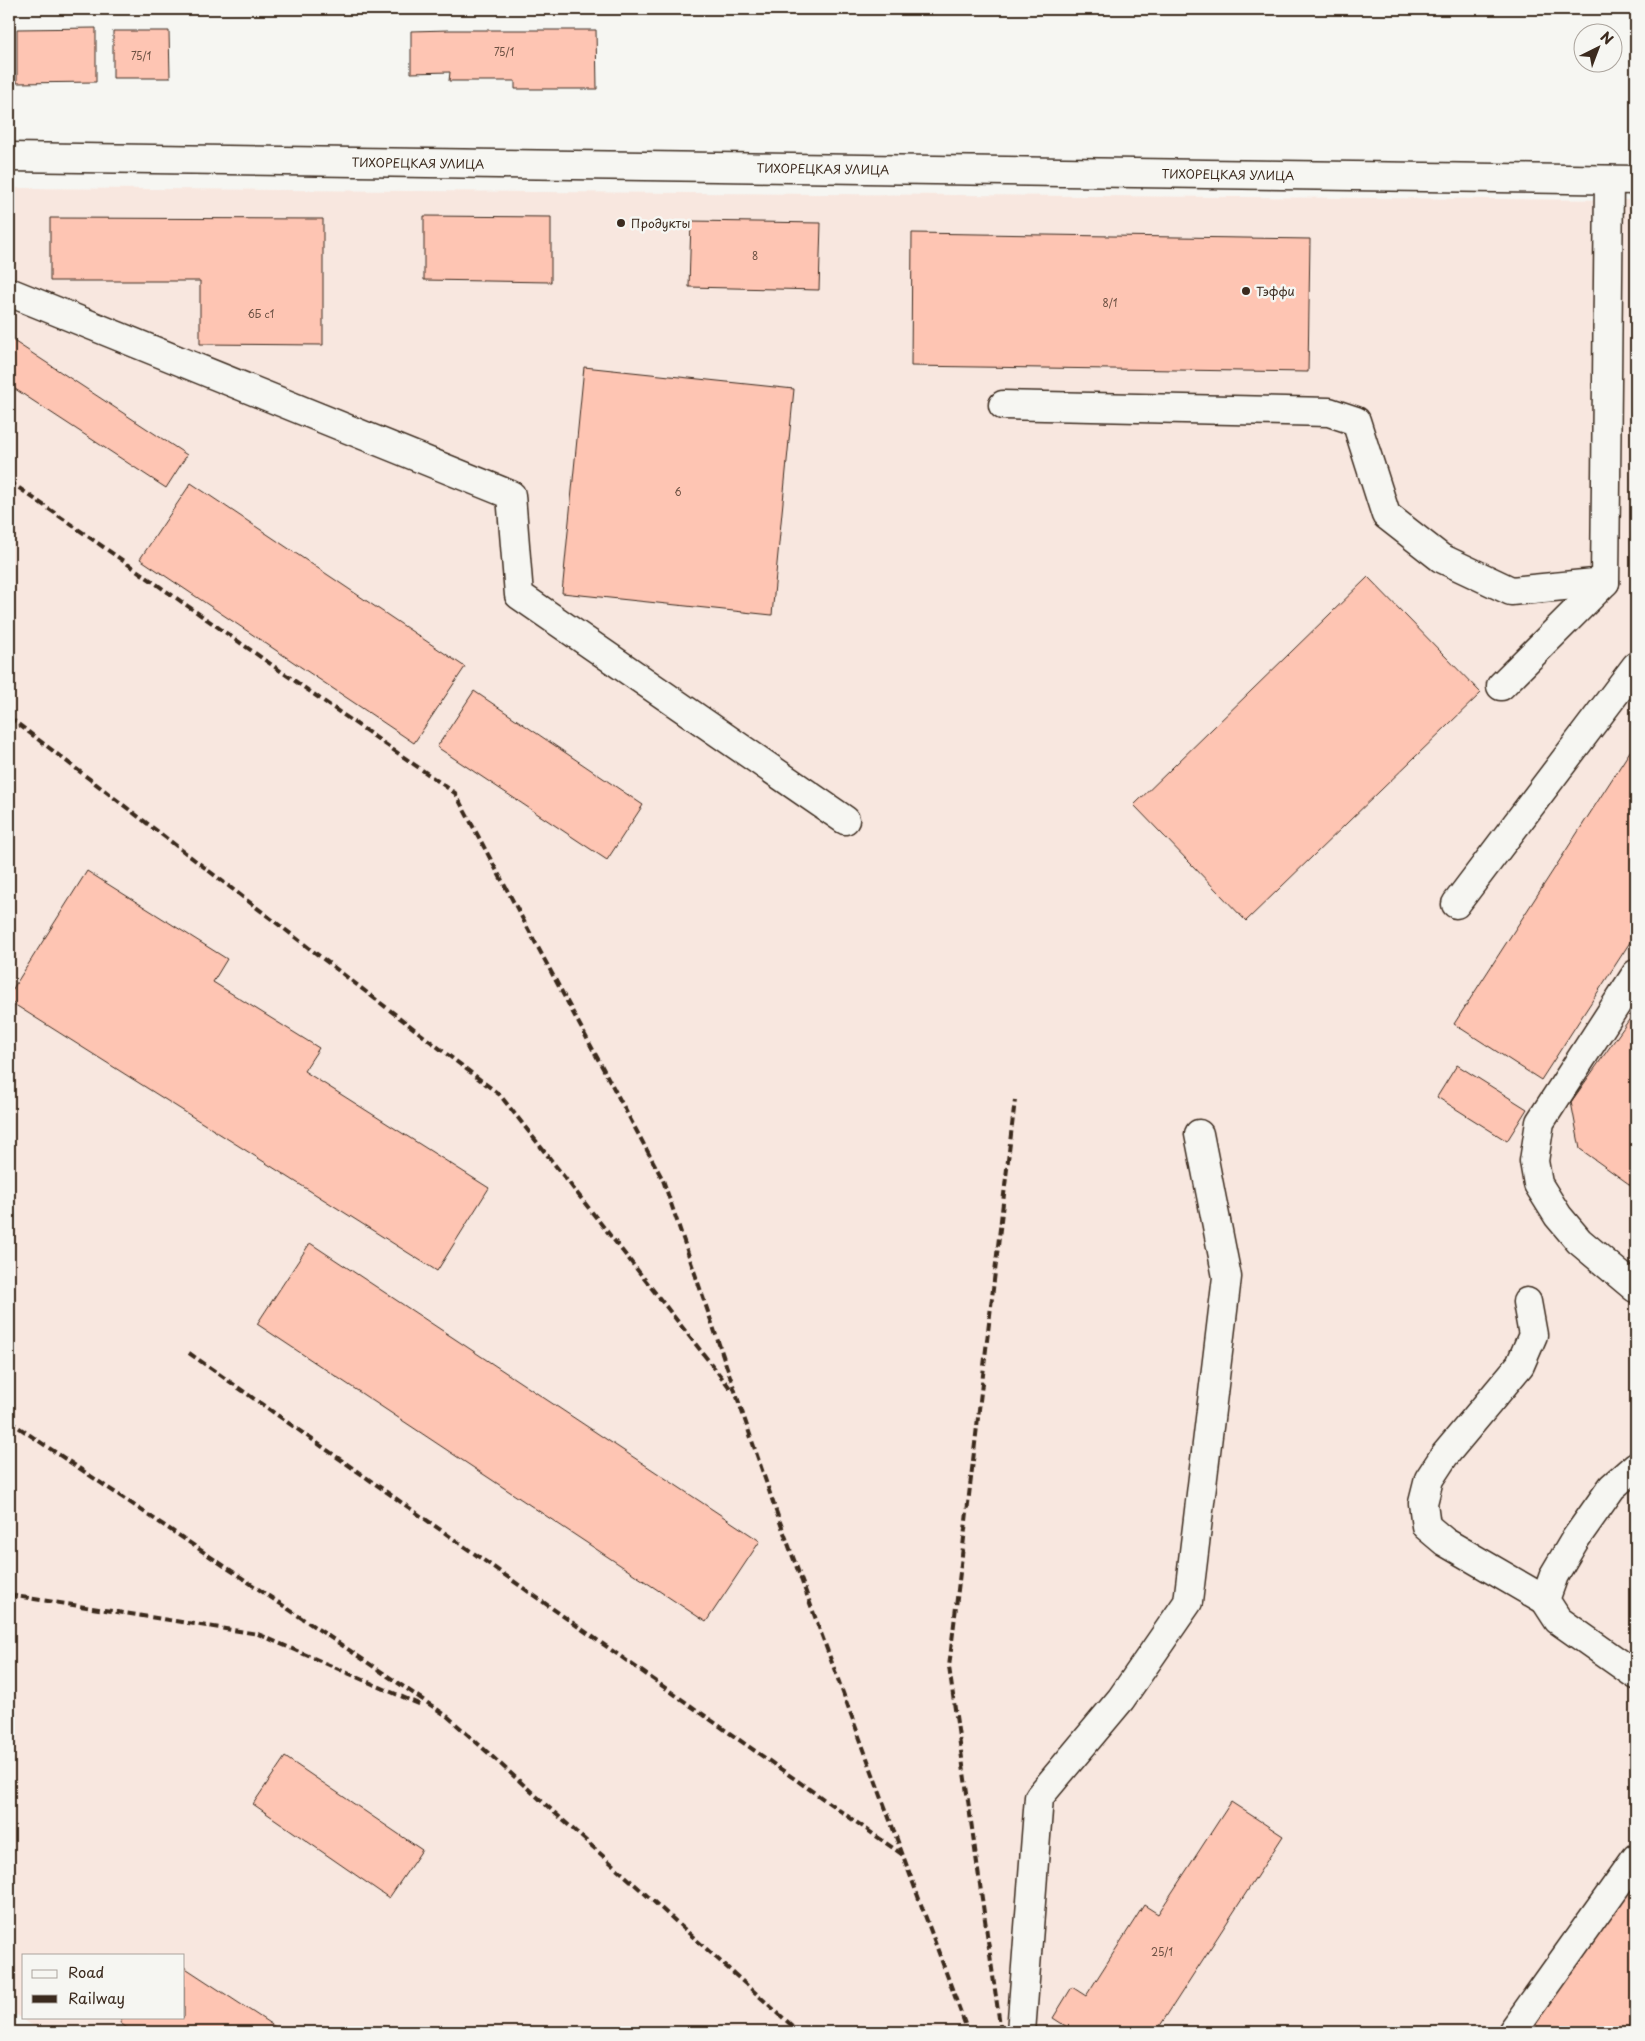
<svg xmlns="http://www.w3.org/2000/svg" width="1645" height="2041" font-family="'Playpen Sans',sans-serif">
<rect width="100%" height="100%" fill="#f6f6f2"/>
<filter id="ink" filterUnits="userSpaceOnUse"><feTurbulence type="fractalNoise" baseFrequency=".02" numOctaves="2"/><feDisplacementMap in="SourceGraphic" scale="10" xChannelSelector="R" yChannelSelector="G"/><feConvolveMatrix kernelMatrix="1 2 1 2 8 2 1 2 1" color-interpolation-filters="sRGB"/></filter>
<g filter="url(#ink)">
<path fill="#f8e7df" fill-rule="evenodd" d="M9 188 1636 200V2032H42L9 2010ZM24 1955H184V2017H24Z"/>
<g fill="#fec5b3" stroke="#3b2a1e">
<path d="M96 28V82L17 83V29Z"/>
<path d="M449 30H596L597 89H515V81H449L450 72 411 73V31Z"/>
<path d="M113 31H169L170 78H113Z"/>
<path d="M424 216 551 217V282L424 280Z"/>
<path d="M50 218 323 219V345L200 344V281H50Z"/>
<path d="M691 221 821 223 819 290 689 287Z"/>
<path d="M912 233 1310 239 1308 372 911 366Z"/>
<path d="M9 338 187 455 166 488 9 385Z"/>
<path d="M584 367 794 389 772 615 562 593Z"/>
<path d="M191 483 465 667 414 743 140 559Z"/>
<path d="M1368 577 1481 693 1246 921 1134 805Z"/>
<path d="M474 691 643 805 607 860 437 747Z"/>
<path d="M1636 742V933L1541 1080 1454 1024Z"/>
<path d="M87 871 227 959 213 982 319 1048 304 1071 489 1188 437 1271 9 1001V995Z"/>
<path d="M1636 1010V1189L1580 1149 1571 1102Z"/>
<path d="M1457 1065 1527 1109 1507 1141 1437 1097Z"/>
<path d="M310 1243 760 1541 706 1622 257 1324Z"/>
<path d="M285 1757 422 1850 389 1898 253 1804Z"/>
<path d="M1231 1802 1283 1836 1156 2032H1075L1053 2018 1072 1987 1086 1996 1144 1905 1158 1914Z"/>
<path d="M1636 1881V2017L1626 2032H1527Z"/>
<path d="M184 1967 283 2032H133L120 2023 123 2017H184Z"/>
</g>
<g fill="none" stroke-linecap="round" stroke-linejoin="round">
<g stroke="#3b2a1e" stroke-width="31">
<g id="minor">
<path id="s1" d="M9 157 1636 180"/>
<path d="M9 292 511 495 519 595 845 820"/>
<path d="M1003 405 1329 412 1356 421 1386 515 1441 558 1511 591 1605 582"/>
<path d="M1501 686 1605 582 1609 180"/>
<path d="M1456 904 1636 666"/>
<path d="M1635 1288 1579 1241 1558 1216 1538 1184 1534 1161 1540 1122 1636 974"/>
<path d="M1527 1302 1533 1335 1520 1365 1444 1456 1429 1479 1423 1503 1426 1526 1445 1542 1545 1600"/>
<path d="M1636 1466 1612 1487 1576 1538 1554 1575 1545 1600 1558 1620 1636 1675"/>
<path d="M1021 2032 1039 1797 1121 1699 1188 1602 1227 1277 1199 1134"/>
<path d="M1512 2032 1636 1858"/>
</g>
</g>
<use href="#minor" stroke="#f6f6f2" stroke-width="28"/>
<g stroke="#3b2a1e" stroke-width="4" stroke-dasharray="8 4" stroke-linecap="butt">
<path d="M9 481 455 793 663 1180 776 1511 968 2032"/>
<path d="M9 717 500 1095 730 1388"/>
<path d="M189 1353 903 1855"/>
<path d="M9 1421 447 1716 799 2032"/>
<path d="M9 1595 258 1634 421 1705"/>
<path d="M1001 2032 949 1667 1015 1100"/>
</g>
</g>
</g>
<g fill="#3b2a1e" stroke="#f6f6f2" stroke-width="2">
<circle cx="621" cy="223" r="5"/>
<circle cx="1246" cy="291" r="5"/>
</g>
<g text-anchor="middle" dominant-baseline="central" stroke-width="5" stroke-linejoin="round" paint-order="stroke">
<g font-size="10" fill="#6c5143">
<text x="504" y="51">75/1</text>
<text x="141" y="55">75/1</text>
<text x="755" y="255">8</text>
<text x="1110" y="302">8/1</text>
<text x="261" y="313">6Б с1</text>
<text x="678" y="491">6</text>
<text x="1162" y="1951">25/1</text>
</g>
<g font-size="12" fill="#3b2a1e" stroke="#f6f6f2">
<text stroke="none"><textPath href="#s1" startOffset="409">ТИХОРЕЦКАЯ УЛИЦА</textPath></text>
<text stroke="none"><textPath href="#s1" startOffset="814">ТИХОРЕЦКАЯ УЛИЦА</textPath></text>
<text stroke="none"><textPath href="#s1" startOffset="1219">ТИХОРЕЦКАЯ УЛИЦА</textPath></text>
</g>
<g font-size="12" fill="#3b2a1e" stroke="#f6f6f2" text-anchor="start">
<text x="631" y="223">Продукты</text>
<text x="1256" y="291">Тэффи</text>
</g>
</g>
<rect width="1645" height="2041" fill="none" stroke="#f6f6f2" stroke-width="30"/>
<rect x="15" y="15" width="1615" height="2011" fill="none" stroke="#3b2a1e" stroke-width="2" filter="url(#ink)"/>
<rect x="22" y="1954" width="162" height="65" fill="#f6f6f2" stroke="#aba49d"/>
<rect x="32" y="1970" width="25" height="8" fill="#f6f6f2" stroke="#aba49d"/>
<text x="68" y="1978" font-size="15" fill="#3b2a1e">Road</text>
<rect x="32" y="1995" width="25" height="8" fill="#3b2a1e" stroke="#aba49d"/>
<text x="68" y="2004" font-size="15" fill="#3b2a1e">Railway</text>
<g transform="translate(1598 48) rotate(42)"><circle r="24" fill="#f6f6f2" stroke="#aba49d"/>
<path d="M0-4L9 19L0 12L-9 19Z" fill="#3b2a1e"/>
<text y="-8" font-size="14" font-weight="bold" text-anchor="middle" fill="#3b2a1e">N</text>
</g>
</svg>
